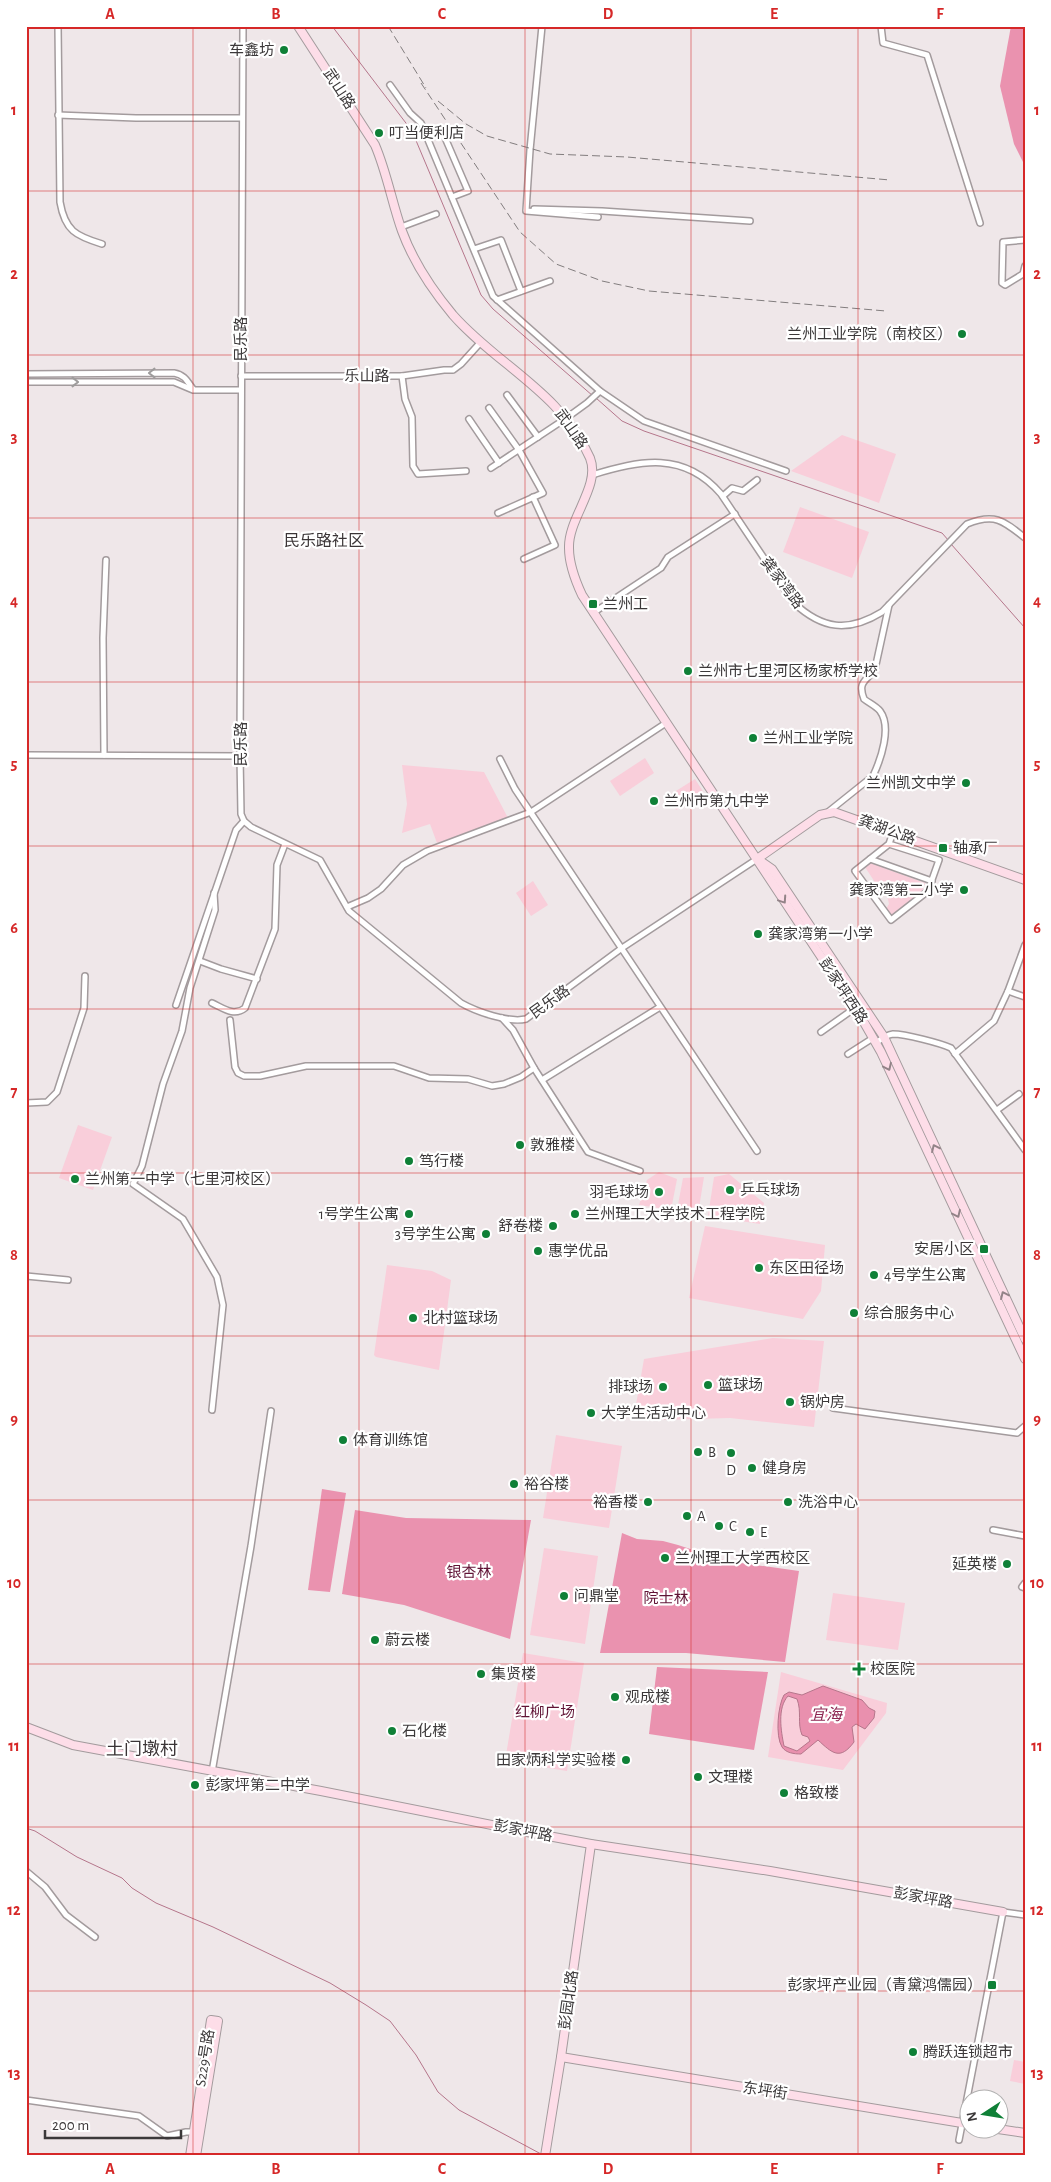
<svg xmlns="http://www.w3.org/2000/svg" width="1051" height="2182" font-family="'Alegreya Sans','Noto Sans SC',sans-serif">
<rect width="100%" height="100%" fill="#efe7e9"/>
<g fill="#f9ceda">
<path d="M842 435 896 454 879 503 791 471Z"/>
<path d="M800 507 869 532 852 578 783 552Z"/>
<path d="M645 758 654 773 620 796 610 781Z"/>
<path d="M402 765 484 772 508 818 437 843 430 824 402 833 407 804Z"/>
<path d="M695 779 704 793 676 810 668 796Z"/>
<path d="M870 863 925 883 921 895 891 917 886 909 889 904 887 895 880 890 865 867Z"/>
<path d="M533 881 548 905 531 916 516 893Z"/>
<path d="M78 1125 112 1137 93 1190 59 1178Z"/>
<path d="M659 1172 677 1179 671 1210 639 1205 647 1180Z"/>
<path d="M729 1174 764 1203 760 1224 708 1216 714 1177Z"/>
<path d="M704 1177 698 1214 677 1210 683 1178Z"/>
<path d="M705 1226 825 1245 821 1291 803 1319 689 1298Z"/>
<path d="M387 1265 432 1271 451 1280 439 1370 376 1357 374 1355Z"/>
<path d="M773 1338 824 1341 814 1427 730 1418 658 1420 634 1416 644 1359Z"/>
<path d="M556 1435 622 1446 609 1528 543 1518Z"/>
<path d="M544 1548 598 1556 585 1644 530 1635Z"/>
<path d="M833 1593 905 1603 898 1650 826 1640Z"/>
<path d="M523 1653 584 1663 567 1771 505 1761Z"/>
<path d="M781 1672 887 1703 886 1713 843 1770 768 1757Z"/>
<path d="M1014 2060 1025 2062V2084L1010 2081Z"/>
</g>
<g fill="#ea92af">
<path d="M1011 26H1025V166L1014 144 1000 86Z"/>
<path d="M322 1489 346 1493 330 1592 308 1590Z"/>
<path d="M355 1510 406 1518 531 1520 510 1639 404 1605 342 1594Z"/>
<path d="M622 1533 637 1539 663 1541 678 1545 727 1561 799 1571 785 1662 686 1653H600Z"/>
<path d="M657 1667 768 1672 754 1750 649 1734Z"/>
</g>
<path fill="#e990ae" stroke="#b5768b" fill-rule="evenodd" d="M823 1686 862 1700 869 1708 875 1711 874 1718 865 1729 856 1724 852 1727 854 1742C840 1761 832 1753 818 1740L801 1754C794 1754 786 1753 782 1747 775 1736 778 1705 784 1695L789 1692 802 1695ZM788 1696 797 1699C802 1712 797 1723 802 1735L808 1737 810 1741 797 1751 784 1746C781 1731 777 1708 788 1696Z"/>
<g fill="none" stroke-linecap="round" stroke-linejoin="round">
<g stroke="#b5768b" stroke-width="1">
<path d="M332 26 412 131 481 295 493 309 593 396"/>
<path d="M596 398 622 421 644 431 942 533 949 541"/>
<path d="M951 544 1025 628"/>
<path d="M26 1828 35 1831 77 1857 122 1878 132 1888 156 1903 213 1927 330 1983 366 2005 390 2021 416 2055 438 2092 459 2110 541 2154"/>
</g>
<g stroke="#a39b9d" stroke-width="8">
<g id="street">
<path d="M58 26 60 202C65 231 76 236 102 244"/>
<path d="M243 26 240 756 241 814 244 821 251 827 320 860 349 911 461 1003C477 1012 509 1023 526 1019L622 948 757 859"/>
<path d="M542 26 530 150 526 211 598 217"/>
<path d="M881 26 883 43 927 55 980 223"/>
<path d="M390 85 410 113 421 123 493 296 600 391"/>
<path d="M58 115 136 118H242"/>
<path d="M446 140 468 191 452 197"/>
<path d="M534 209 602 211 750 221"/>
<path d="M401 227 436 214"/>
<path d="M1025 240 1003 242 1002 283 1005 285 1023 274 1025 266"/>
<path d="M474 249 501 240 521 291"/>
<path d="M497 300 550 281"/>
<path d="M26 374 174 373C185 375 187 381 193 389"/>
<path d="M241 376H402L444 370H453L461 364 480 343"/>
<path d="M402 376 405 399 412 417 413 466 418 474 466 471"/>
<path d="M26 382H174L193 390H241"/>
<path d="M507 395 538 437"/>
<path d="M489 408 519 450 543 493 498 513"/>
<path d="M469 419 499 463"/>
<path d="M491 468 565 419 587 403 600 391 644 421 786 471"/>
<path d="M592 475C640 460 684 451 721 494L794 603C822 629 848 633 882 612L967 524C994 513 1003 520 1025 538"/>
<path d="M723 496 732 488 743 491 757 480"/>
<path d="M524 559 555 545 533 497"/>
<path d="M593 613 661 568 668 557 735 514"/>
<path d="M26 755 240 756"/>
<path d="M104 755 103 638 106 560"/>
<path d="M500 759 515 789 757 1151"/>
<path d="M828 812 873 776C881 759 892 727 880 711 876 706 869 703 864 699 857 681 867 681 875 669L889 605"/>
<path d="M889 844 939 860 928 891 891 920 855 871 889 844 893 832"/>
<path d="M870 859 932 881"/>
<path d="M347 907 368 898 381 889 403 865 427 851 531 812 666 723"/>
<path d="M200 961 221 969 257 979"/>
<path d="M1008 991 1025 997"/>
<path d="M212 1003C223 1008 234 1017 245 1008L275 929 277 865 285 844"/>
<path d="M176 1005 236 830 244 821"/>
<path d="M502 1018 513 1030 534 1068 588 1152 640 1171"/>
<path d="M230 1020 235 1067 238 1073 244 1076H260L306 1066H394L429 1078 468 1079 492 1086 504 1084 521 1077 534 1068"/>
<path d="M821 1032 855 1008"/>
<path d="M876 1043C881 1039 886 1035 893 1034 905 1034 940 1043 951 1048L1025 1150"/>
<path d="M848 1054 873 1038"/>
<path d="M955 1054 994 1021 1008 991 1025 945"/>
<path d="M542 1080 660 1007"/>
<path d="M26 1103 47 1102 57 1092 84 1008 85 976"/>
<path d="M997 1110 1019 1094"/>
<path d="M26 1276 68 1280"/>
<path d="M833 1408 1017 1433 1025 1426"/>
<path d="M212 1410 223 1305 217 1277 183 1219 133 1184 142 1166 163 1084 182 1031 190 988 215 910 214 893"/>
<path d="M993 1530 1025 1536"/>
<path d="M1025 1583 1022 1587 1025 1588"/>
<path d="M212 1772 251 1546 271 1411"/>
<path d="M26 1871 45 1887 66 1915 95 1937"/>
<path d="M26 2100 139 2116 167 2136 186 2132H195"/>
<path d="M959 2140 1003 1912 1025 1915"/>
</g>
</g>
<g stroke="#a39b9d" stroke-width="10">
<g id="secondary">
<path d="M298 26 375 145C387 173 392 203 402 231 413 261 433 291 453 315 497 365 562 393 590 458 601 486 568 518 569 548 569 564 575 580 582 595L861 1017 881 1052 1025 1359"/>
<path d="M757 859 820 815 834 812 1025 880"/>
<path d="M759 860 772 869 884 1037 1025 1339"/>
<path d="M26 1727 73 1745 321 1791 527 1832 591 1844 770 1871 1003 1912"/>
<path d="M561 2057 968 2124"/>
<path d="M998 2129 1025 2133"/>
<path d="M190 2156 211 2020 218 2021 196 2156"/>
<path d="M545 2156 561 2057 591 1844"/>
</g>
</g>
<use href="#street" stroke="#fff" stroke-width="5"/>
<use href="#secondary" stroke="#fddde8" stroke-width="8"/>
<g stroke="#827d7e" stroke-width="1" stroke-dasharray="8 4" stroke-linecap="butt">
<path d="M388 26 426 88"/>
<path d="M421 83 520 232 556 264 602 281 649 291 886 311"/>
<path d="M438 101 466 124 487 136 550 154 627 157 890 180"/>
</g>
</g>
<defs><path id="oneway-chevron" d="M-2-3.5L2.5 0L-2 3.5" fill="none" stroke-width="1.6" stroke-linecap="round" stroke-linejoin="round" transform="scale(1.25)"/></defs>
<g stroke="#9e9c9c">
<use href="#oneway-chevron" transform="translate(152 373) rotate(180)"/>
<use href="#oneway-chevron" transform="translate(75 382)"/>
</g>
<g stroke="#938388">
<use href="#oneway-chevron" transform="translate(783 900) rotate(56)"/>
<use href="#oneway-chevron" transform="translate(888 1067) rotate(65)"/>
<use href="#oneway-chevron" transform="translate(935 1148) rotate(-115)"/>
<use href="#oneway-chevron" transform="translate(957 1214) rotate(65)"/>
<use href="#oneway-chevron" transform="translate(1004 1295) rotate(-115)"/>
</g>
<path fill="none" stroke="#d62828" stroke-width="1" stroke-opacity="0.55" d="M193 26V2156M359 26V2156M525 26V2156M691 26V2156M858 26V2156M26 191H1025M26 355H1025M26 518H1025M26 682H1025M26 846H1025M26 1009H1025M26 1173H1025M26 1336H1025M26 1500H1025M26 1664H1025M26 1827H1025M26 1991H1025"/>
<g fill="#0f8037" stroke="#fff" stroke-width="2">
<circle cx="284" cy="50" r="5"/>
<circle cx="379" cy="133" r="5"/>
<circle cx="962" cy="334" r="5"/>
<rect x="588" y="599" width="10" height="10" rx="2.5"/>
<circle cx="688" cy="671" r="5"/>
<circle cx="753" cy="738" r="5"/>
<circle cx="966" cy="783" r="5"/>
<circle cx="654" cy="801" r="5"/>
<rect x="938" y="843" width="10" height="10" rx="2.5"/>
<circle cx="964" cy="890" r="5"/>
<circle cx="758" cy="934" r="5"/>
<circle cx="520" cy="1145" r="5"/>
<circle cx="409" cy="1161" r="5"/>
<circle cx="75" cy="1179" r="5"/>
<circle cx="730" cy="1190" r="5"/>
<circle cx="659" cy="1192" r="5"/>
<circle cx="409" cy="1214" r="5"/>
<circle cx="575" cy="1214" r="5"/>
<circle cx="553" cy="1226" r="5"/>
<circle cx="486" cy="1234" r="5"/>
<rect x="979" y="1244" width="10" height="10" rx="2.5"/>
<circle cx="538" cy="1251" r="5"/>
<circle cx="759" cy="1268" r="5"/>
<circle cx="874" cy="1275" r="5"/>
<circle cx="854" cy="1313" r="5"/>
<circle cx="413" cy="1318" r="5"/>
<circle cx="708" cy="1385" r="5"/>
<circle cx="663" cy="1387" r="5"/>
<circle cx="790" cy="1402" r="5"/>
<circle cx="591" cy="1413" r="5"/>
<circle cx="343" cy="1440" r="5"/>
<circle cx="698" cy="1452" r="5"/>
<circle cx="731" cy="1453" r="5"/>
<circle cx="752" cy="1468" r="5"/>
<circle cx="514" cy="1484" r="5"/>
<circle cx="648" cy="1502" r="5"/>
<circle cx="788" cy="1502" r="5"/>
<circle cx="687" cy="1516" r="5"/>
<circle cx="719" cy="1526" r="5"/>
<circle cx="750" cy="1532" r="5"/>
<circle cx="665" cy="1558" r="5"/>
<circle cx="1007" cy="1564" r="5"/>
<circle cx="564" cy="1596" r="5"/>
<circle cx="375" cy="1640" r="5"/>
<path d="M856.5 1661.5h5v5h5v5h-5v5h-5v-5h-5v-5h5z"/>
<circle cx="481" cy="1674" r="5"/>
<circle cx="615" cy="1697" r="5"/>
<circle cx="392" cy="1731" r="5"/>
<circle cx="626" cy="1760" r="5"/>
<circle cx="698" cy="1777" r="5"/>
<circle cx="195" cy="1785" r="5"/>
<circle cx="784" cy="1793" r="5"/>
<rect x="987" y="1980" width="10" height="10" rx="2.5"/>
<circle cx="913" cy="2052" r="5"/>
</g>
<g text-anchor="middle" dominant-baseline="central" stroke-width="4.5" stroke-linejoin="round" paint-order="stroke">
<g font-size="15" fill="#3c393a" stroke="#fff" text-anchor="start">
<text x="274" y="50" text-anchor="end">车鑫坊</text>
<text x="389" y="133">叮当便利店</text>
<text x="952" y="334" text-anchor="end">兰州工业学院（南校区）</text>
<text x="603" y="604">兰州工</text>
<text x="698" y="671">兰州市七里河区杨家桥学校</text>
<text x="763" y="738">兰州工业学院</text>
<text x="956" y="783" text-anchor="end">兰州凯文中学</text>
<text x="664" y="801">兰州市第九中学</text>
<text x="953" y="848">轴承厂</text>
<text x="954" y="890" text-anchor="end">龚家湾第二小学</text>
<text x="768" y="934">龚家湾第一小学</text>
<text x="530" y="1145">敦雅楼</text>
<text x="419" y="1161">笃行楼</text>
<text x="85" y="1179">兰州第一中学（七里河校区）</text>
<text x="740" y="1190">乒乓球场</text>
<text x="649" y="1192" text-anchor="end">羽毛球场</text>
<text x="399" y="1214" text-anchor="end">1号学生公寓</text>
<text x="585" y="1214">兰州理工大学技术工程学院</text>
<text x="543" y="1226" text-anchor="end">舒卷楼</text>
<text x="476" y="1234" text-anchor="end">3号学生公寓</text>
<text x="974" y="1249" text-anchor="end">安居小区</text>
<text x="548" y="1251">惠学优品</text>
<text x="769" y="1268">东区田径场</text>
<text x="884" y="1275">4号学生公寓</text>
<text x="864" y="1313">综合服务中心</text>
<text x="423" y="1318">北村篮球场</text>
<text x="718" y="1385">篮球场</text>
<text x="653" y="1387" text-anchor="end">排球场</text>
<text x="800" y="1402">锅炉房</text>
<text x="601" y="1413">大学生活动中心</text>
<text x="353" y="1440">体育训练馆</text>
<text x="708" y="1452">B</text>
<text x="762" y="1468">健身房</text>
<text x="731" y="1470" text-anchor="middle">D</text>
<text x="524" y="1484">裕谷楼</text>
<text x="638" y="1502" text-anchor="end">裕香楼</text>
<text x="798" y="1502">洗浴中心</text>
<text x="697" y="1516">A</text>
<text x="729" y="1526">C</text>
<text x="760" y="1532">E</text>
<text x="675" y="1558">兰州理工大学西校区</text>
<text x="997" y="1564" text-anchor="end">延英楼</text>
<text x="574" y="1596">问鼎堂</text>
<text x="385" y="1640">蔚云楼</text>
<text x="870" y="1669">校医院</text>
<text x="491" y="1674">集贤楼</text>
<text x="625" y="1697">观成楼</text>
<text x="402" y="1731">石化楼</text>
<text x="616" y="1760" text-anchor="end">田家炳科学实验楼</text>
<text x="708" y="1777">文理楼</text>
<text x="205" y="1785">彭家坪第二中学</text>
<text x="794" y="1793">格致楼</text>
<text x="982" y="1985" text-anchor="end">彭家坪产业园（青黛鸿儒园）</text>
<text x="923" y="2052">腾跃连锁超市</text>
</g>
<g font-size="15" fill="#3c393a" stroke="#fff">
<text transform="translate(339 89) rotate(57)">武山路</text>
<text transform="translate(241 339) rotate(-90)">民乐路</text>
<text x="367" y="376">乐山路</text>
<text transform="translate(571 429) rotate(55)">武山路</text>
<text transform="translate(782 583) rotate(53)">龚家湾路</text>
<text transform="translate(241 744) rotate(-90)">民乐路</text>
<text transform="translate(887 830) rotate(20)">龚湖公路</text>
<text transform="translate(843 991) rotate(57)">彭家坪西路</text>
<text transform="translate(550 1002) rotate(-36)">民乐路</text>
<text transform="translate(523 1831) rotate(11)">彭家坪路</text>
<text transform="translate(923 1898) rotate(10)">彭家坪路</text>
<text transform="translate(569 2000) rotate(-82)">彭园北路</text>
<text transform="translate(205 2058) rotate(-81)">S229号路</text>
<text transform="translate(765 2091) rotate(9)">东坪街</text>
</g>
<g font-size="15" fill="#611436" stroke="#fff">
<text x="469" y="1572">银杏林</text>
<text x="666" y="1598">院士林</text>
<text x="545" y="1712">红柳广场</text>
</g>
<g font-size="16" fill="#3a3436" stroke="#fff">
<text x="324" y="541">民乐路社区</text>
</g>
<g font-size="16" font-style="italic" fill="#8c2651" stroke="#fff">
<text x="826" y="1715">宜海</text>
</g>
<g font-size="18" fill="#3a3436" stroke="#fff">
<text x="142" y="1750">土门墩村</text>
</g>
</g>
<rect width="1051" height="2182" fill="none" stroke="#ffffff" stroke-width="55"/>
<g transform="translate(984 2114) rotate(258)"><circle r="24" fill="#ffffff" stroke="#b1b0b0"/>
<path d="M0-4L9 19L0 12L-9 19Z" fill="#0f8037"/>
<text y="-8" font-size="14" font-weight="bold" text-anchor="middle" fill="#3c393a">N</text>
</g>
<path d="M45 2130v8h136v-8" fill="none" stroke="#3c393a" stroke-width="2.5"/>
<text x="52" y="2130" font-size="15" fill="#3c393a" stroke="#ffffff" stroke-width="4" paint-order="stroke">200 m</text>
<rect x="28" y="28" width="996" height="2126" fill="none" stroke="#d62828" stroke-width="2"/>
<g font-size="16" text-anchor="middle" font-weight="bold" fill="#d62828">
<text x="110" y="19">A</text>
<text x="276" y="19">B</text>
<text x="442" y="19">C</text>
<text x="608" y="19">D</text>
<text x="774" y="19">E</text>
<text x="940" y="19">F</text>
<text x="14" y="115">1</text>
<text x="1037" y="115">1</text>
<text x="14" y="279">2</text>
<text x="1037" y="279">2</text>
<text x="14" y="442">3</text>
<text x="1037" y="442">3</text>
<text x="14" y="606">4</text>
<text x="1037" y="606">4</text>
<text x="14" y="769">5</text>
<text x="1037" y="769">5</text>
<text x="14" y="933">6</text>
<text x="1037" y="933">6</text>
<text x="14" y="1097">7</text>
<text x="1037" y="1097">7</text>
<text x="14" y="1260">8</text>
<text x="1037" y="1260">8</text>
<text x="14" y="1424">9</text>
<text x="1037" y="1424">9</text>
<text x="14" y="1588">10</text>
<text x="1037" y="1588">10</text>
<text x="14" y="1751">11</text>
<text x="1037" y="1751">11</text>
<text x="14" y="1915">12</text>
<text x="1037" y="1915">12</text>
<text x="14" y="2078">13</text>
<text x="1037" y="2078">13</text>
<text x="110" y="2174">A</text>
<text x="276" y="2174">B</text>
<text x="442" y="2174">C</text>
<text x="608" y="2174">D</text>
<text x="774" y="2174">E</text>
<text x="940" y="2174">F</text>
</g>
</svg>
